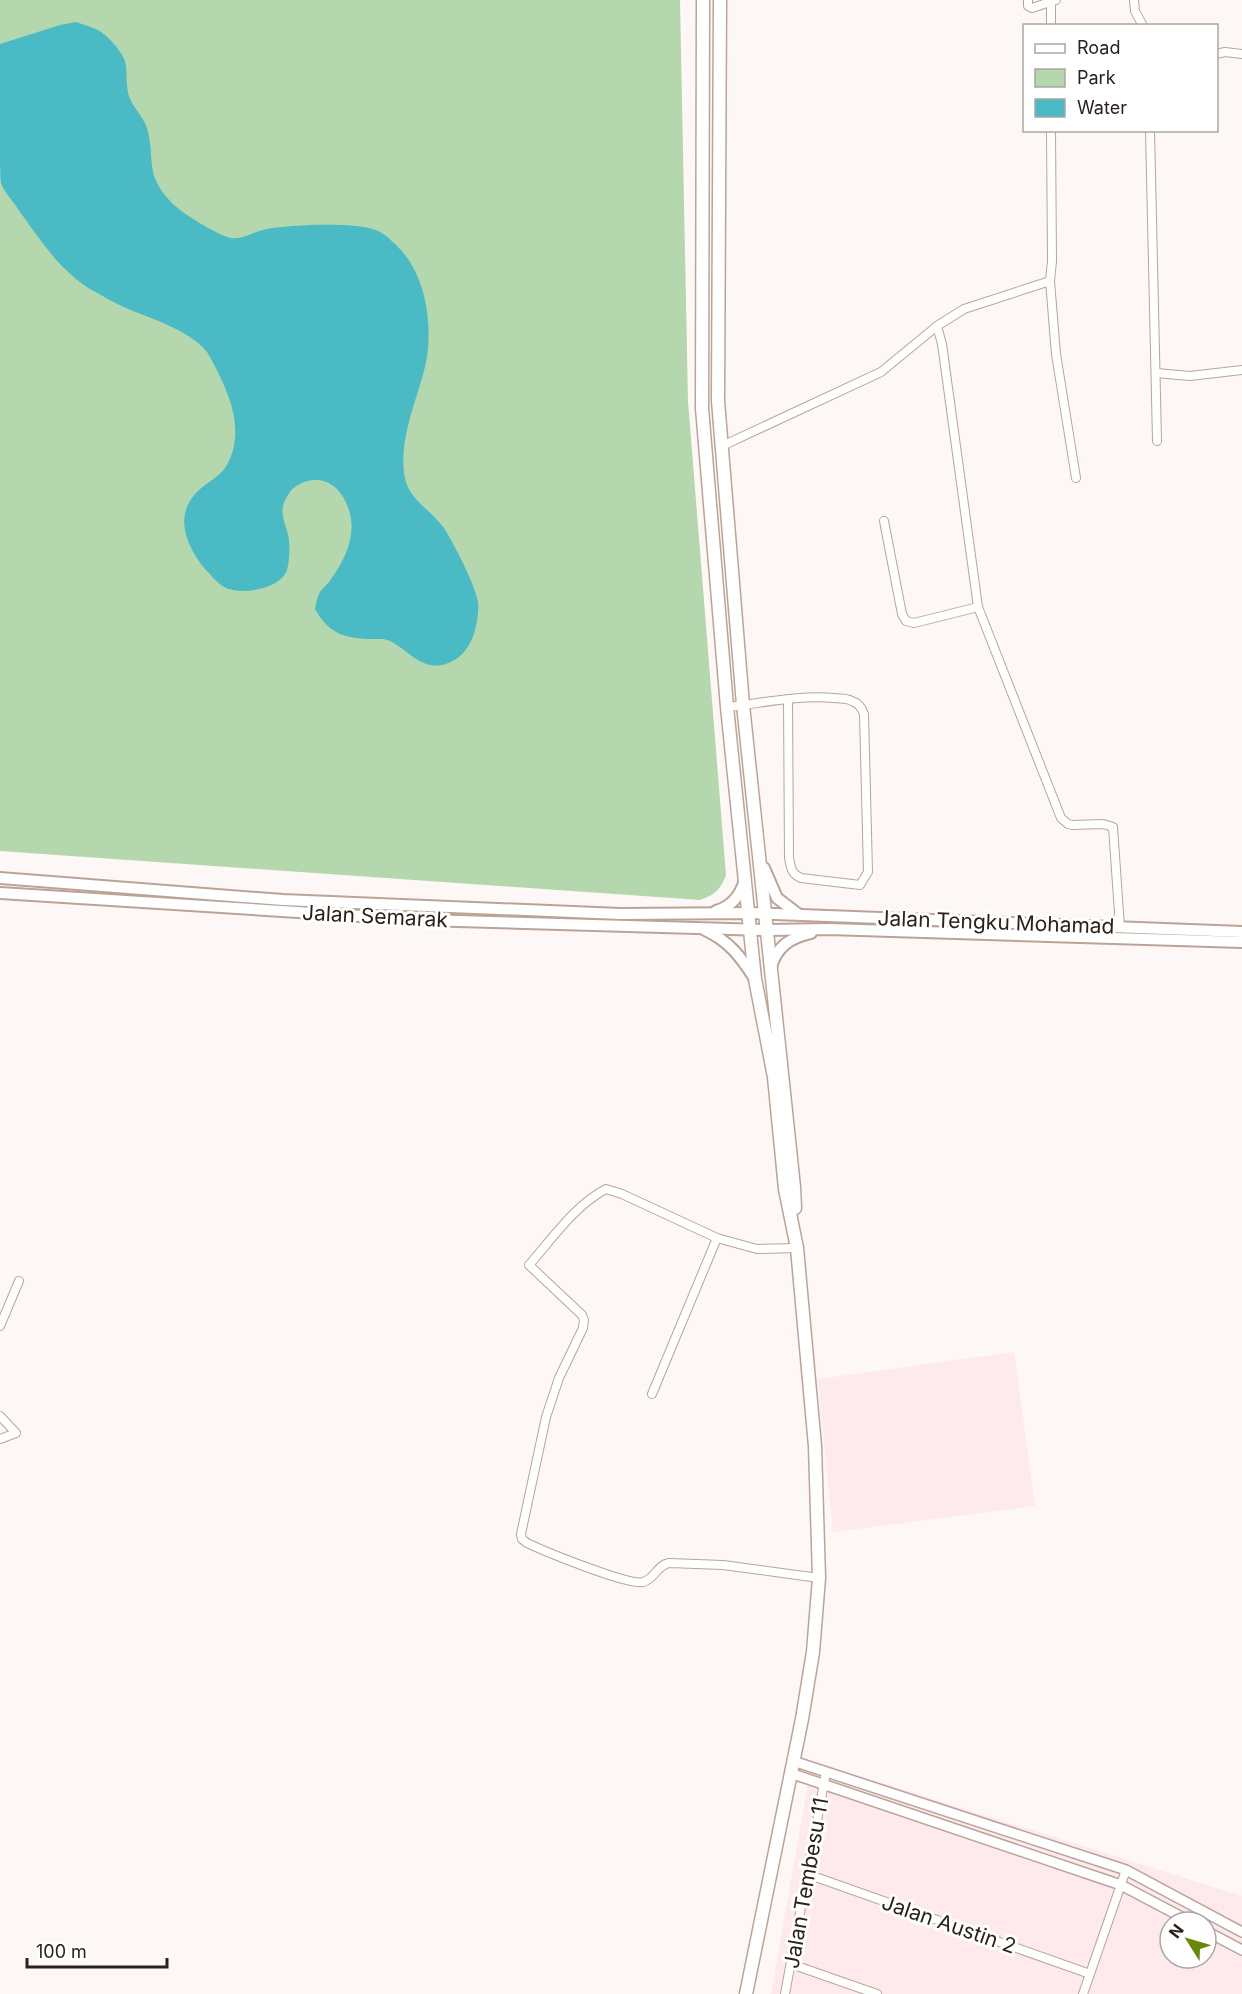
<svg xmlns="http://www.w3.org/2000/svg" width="1242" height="1994" font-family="Inter,sans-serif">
<rect width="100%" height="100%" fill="#fdf8f5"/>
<g fill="#fee9ec" fill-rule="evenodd">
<path d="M1014 1352 1035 1506 833 1532 818 1379Z"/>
<path d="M812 1761 1242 1896V1994H771ZM1170 1922H1206V1958H1170Z"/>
</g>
<path fill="#b5d7ae" d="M0 0H680L688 401 726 875C721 889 715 895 700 900L0 851Z"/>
<path fill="#4abbc4" d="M76 22C84 25 94 27 101 32 110 38 121 51 125 61 128 73 125 87 130 99 135 110 146 120 148 132 155 163 145 174 171 202 180 212 217 235 231 238 243 240 255 231 267 229 291 225 360 221 380 232 386 235 392 241 397 246 427 275 434 328 425 367 416 403 400 436 404 473 407 499 429 508 444 528 454 544 475 584 478 602 479 613 477 623 474 634 469 648 461 659 446 664 424 671 410 653 394 643 386 638 381 639 373 639 345 639 329 634 315 609 316 604 317 598 319 594 321 589 326 586 329 582 348 556 361 527 343 497 337 486 326 479 314 480 303 481 293 486 288 495 278 509 284 520 288 534 290 545 290 559 287 570 281 589 240 596 224 587 217 583 210 574 205 569 186 546 173 515 198 491 206 483 219 477 225 468 239 447 237 421 229 398 225 386 214 363 207 352 191 331 150 318 126 308 114 303 101 295 90 289 58 269 39 238 18 209 13 201 4 192 1 183 0 174 0 157 0 147 0 113 0 78 0 44L60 25Z"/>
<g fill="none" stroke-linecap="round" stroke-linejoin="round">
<g stroke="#bba497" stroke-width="10">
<g id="minor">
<path d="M1028 0V6L1032 8 1056 0"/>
<path d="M1134 0 1135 11 1143 26"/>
<path d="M1051 2V26"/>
<path d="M1216 54 1225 52 1242 54"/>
<path d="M1150 130 1157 441"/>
<path d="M1050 281 1056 354 1076 478"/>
<path d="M937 326 942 344 978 607 1061 818 1068 824 1072 825 1103 824 1113 827 1120 927"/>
<path d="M1156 373 1190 376 1242 370"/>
<path d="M722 446 881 372 937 326 964 309 1050 281 1052 261 1051 130"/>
<path d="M884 521 902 614 906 621 914 623 978 607"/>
<path d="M727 707C763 703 798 695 834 698 840 699 847 698 852 701 858 703 862 708 864 714L868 872 860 885 801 878C791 874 791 867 789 858L788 699"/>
<path d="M797 1248 757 1249 717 1238 622 1194 606 1189C575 1205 552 1239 529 1265L582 1315 584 1320 583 1328 559 1378 546 1417 521 1534 522 1539 527 1543C544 1551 629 1586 643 1582 655 1579 657 1565 669 1563L723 1565 819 1578"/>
<path d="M0 1326 19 1281"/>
<path d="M652 1394 717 1238"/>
<path d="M0 1416 16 1433 0 1439"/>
<path d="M807 1874 1090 1974"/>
<path d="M791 1964 877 1994"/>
<path d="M785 1994 826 1772"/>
<path d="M1083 1994 1126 1870"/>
</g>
</g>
<g stroke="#bba497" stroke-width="12">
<g id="tertiary">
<path d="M793 1761 1126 1870 1242 1932"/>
<path d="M790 1773 1121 1885 1191 1922"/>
<path d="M1206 1931 1242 1950"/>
</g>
</g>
<g stroke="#bba497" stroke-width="14">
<g id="secondary">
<path d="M764 868 777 898 798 914"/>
<path d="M0 878 283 900 620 914 749 913 1242 932"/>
<path d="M0 893 423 920 768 930 829 929 1242 942"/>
<path d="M716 911C732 906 740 896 745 880"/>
<path d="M705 930C729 941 741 957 755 979"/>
<path d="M771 967C777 946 790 938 811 933"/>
</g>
</g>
<g stroke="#bba497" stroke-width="15">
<g id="primary">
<path d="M703 0 702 408 727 707 755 979 774 1077 785 1189 797 1248 815 1446 819 1578 813 1652 802 1719 746 1994"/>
<path d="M720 0 718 401 743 705 794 1187 795 1208"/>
</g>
</g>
<use href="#minor" stroke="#fff" stroke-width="8"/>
<use href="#tertiary" stroke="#fff" stroke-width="9"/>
<use href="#secondary" stroke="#fff" stroke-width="10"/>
<use href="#primary" stroke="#fff" stroke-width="12"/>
</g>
<g text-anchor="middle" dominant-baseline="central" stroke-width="6" stroke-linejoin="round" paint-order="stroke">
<g font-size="21" fill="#2a211c" stroke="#fff">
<text transform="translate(375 916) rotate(3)">Jalan Semarak</text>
<text transform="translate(996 922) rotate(2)">Jalan Tengku Mohamad</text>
<text transform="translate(806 1883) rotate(-80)">Jalan Tembesu 11</text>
<text transform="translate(949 1924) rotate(19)">Jalan Austin 2</text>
</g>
</g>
<rect x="1023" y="24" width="195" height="108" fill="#ffffff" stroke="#aaa6a4" stroke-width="1.5"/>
<rect x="1035" y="44" width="30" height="9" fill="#ffffff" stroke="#aaa6a4" stroke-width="1.5"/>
<text x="1077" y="54" font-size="18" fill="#2a211c">Road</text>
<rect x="1035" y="69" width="30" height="18" fill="#b5d7ae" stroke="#aaa6a4" stroke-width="1.5"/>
<text x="1077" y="84" font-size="18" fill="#2a211c">Park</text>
<rect x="1035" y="99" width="30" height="18" fill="#4abbc4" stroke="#aaa6a4" stroke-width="1.5"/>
<text x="1077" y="114" font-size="18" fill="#2a211c">Water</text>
<g transform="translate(1188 1940) rotate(307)"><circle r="28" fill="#ffffff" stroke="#aaa6a4" stroke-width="1.5"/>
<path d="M0-4.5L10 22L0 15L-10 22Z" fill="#678907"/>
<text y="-9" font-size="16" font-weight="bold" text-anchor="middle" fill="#2a211c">N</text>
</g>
<path d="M27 1958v9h140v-9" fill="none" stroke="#2a211c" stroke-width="3"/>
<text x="36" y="1958" font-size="18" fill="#2a211c" stroke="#ffffff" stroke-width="4.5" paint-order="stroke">100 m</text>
</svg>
